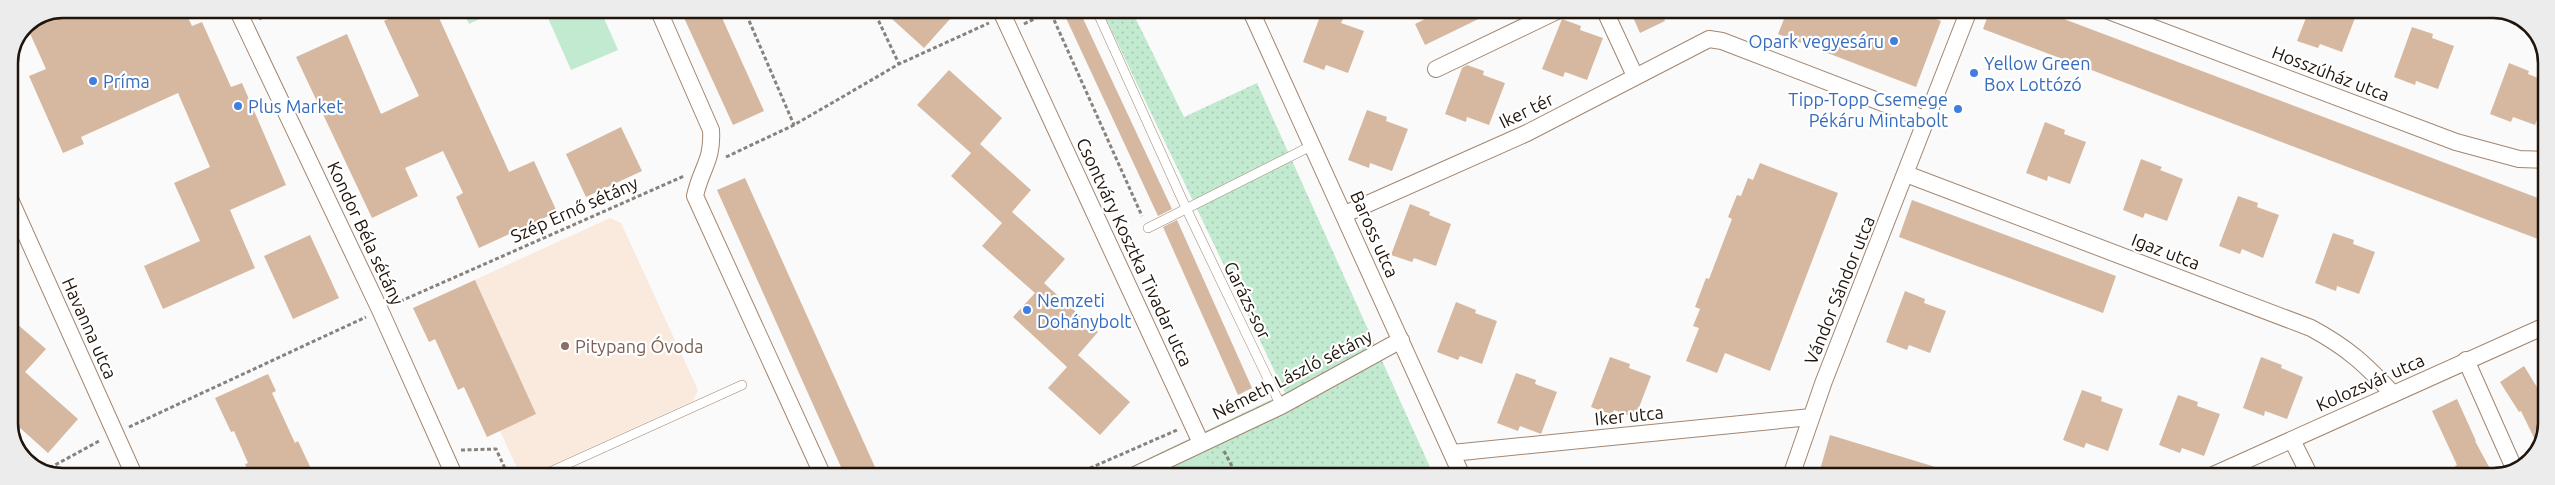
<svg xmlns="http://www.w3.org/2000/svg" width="2555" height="485" font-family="Ubuntu,sans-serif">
<defs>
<pattern id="grass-dots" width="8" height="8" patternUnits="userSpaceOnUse" patternTransform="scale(1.25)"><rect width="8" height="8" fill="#c1ead0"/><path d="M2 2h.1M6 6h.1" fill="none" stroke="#a6c8b1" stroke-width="1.8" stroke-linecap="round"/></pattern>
</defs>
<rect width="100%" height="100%" fill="#fafafa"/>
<path fill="#faeade" d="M610 218 621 223 698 390 693 401 530 475 518 470 500 431 487 437 471 402 448 334 429 342 413 308Z"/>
<path fill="url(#grass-dots)" d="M1107 9H1131L1184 117 1257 83 1434 476H1158L1149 458 1285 393 1106 19Z"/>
<g fill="#c1ead0">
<path d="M462 9H501L469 24Z"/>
<path d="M544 9H600L618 50 571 70Z"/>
<path d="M1204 452 1214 476H1168L1165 470Z"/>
</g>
<g fill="#d6b8a0">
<path d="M73 9H184L192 26 202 22 231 87 242 83 286 185 230 210 255 268 163 309 144 266 200 241 174 183 210 167 178 93 81 137 84 144 63 153 29 76 46 69 28 29Z"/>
<path d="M409 9H435L509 172 534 161 557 212 479 248 456 197 463 193 443 151 405 168 418 196 372 218 296 57 347 34 381 114 419 96 384 21Z"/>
<path d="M680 9H718L764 111 733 125Z"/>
<path d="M881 9H959L924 48Z"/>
<path d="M1445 9H1499L1425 45 1415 24Z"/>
<path d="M1633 9H1660L1665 21 1640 33 1632 15 1635 14Z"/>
<path d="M1788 9H1911L1941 21 1916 87 1778 34Z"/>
<path d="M1990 10H2040L2546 201V242L1983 29Z"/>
<path d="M2309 10H2358L2342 52 2320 44 2318 48 2297 41Z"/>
<path d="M1322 11 1343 19 1341 23 1364 31 1348 73 1326 65 1324 70 1303 62Z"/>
<path d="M1080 12 1172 209 1158 216 1066 18Z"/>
<path d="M1562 19 1581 26 1580 30 1603 38 1587 80 1565 72 1563 77 1542 69Z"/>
<path d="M2412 27 2433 34 2432 38 2454 46 2438 89 2416 81 2415 85 2394 77Z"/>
<path d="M2509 63 2529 71 2528 74 2546 81V95L2535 125 2513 117 2511 122 2490 114Z"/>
<path d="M1467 65 1484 71 1483 75 1505 83 1489 125 1467 117 1466 122 1445 114 1462 68Z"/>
<path d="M949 70 1002 118 980 144 1031 190 1012 212 1065 259 1044 283 1098 332 1078 355 1130 402 1100 435 1048 388 1067 367 1013 317 1035 293 982 246 1002 223 951 176 971 153 917 105Z"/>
<path d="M1367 110 1387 117 1386 121 1408 129 1392 171 1370 163 1369 168 1348 160Z"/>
<path d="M2045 122 2065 130 2064 134 2086 142 2070 184 2048 176 2047 181 2026 173Z"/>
<path d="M621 127 642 171 586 197 566 154Z"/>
<path d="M2141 159 2162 167 2160 170 2183 179 2167 221 2145 213 2143 218 2123 210Z"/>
<path d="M1760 163 1838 193 1770 371 1725 353 1717 373 1686 361 1699 328 1693 326 1700 309 1695 307 1706 278 1709 279 1732 219 1728 217 1737 195 1741 196 1748 178 1753 180Z"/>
<path d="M745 178 879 476H845L717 190Z"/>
<path d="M2238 196 2258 203 2257 207 2279 215 2263 258 2242 249 2240 254 2219 246Z"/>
<path d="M1912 200 2116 276 2103 313 1899 237Z"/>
<path d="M1410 204 1430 212 1429 215 1451 224 1436 266 1414 258 1412 262 1391 255Z"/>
<path d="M1177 220 1252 388 1238 395 1163 227Z"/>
<path d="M2333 233 2354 240 2353 244 2375 252 2359 294 2337 286 2336 291 2315 283Z"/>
<path d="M310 235 339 298 293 319 264 256Z"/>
<path d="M475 280 536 414 487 437 464 387 458 390 435 339 429 342 413 308Z"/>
<path d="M1905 291 1925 299 1924 303 1946 311 1930 353 1909 345 1907 350 1886 342Z"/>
<path d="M1456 302 1476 310 1475 313 1497 321 1482 364 1460 356 1458 360 1437 352Z"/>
<path d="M9 317 46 349 25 372 78 419 48 453 9 418Z"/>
<path d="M1610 357 1630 364 1629 368 1651 376 1635 418 1614 410 1612 415 1591 407Z"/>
<path d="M2261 357 2282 365 2281 368 2303 377 2287 419 2265 411 2264 416 2243 408Z"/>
<path d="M2524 366 2545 400V433L2538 446 2521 411 2519 412 2500 382Z"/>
<path d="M1516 373 1536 380 1535 384 1557 392 1541 434 1520 426 1518 431 1497 423Z"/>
<path d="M268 374 276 391 272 393 295 443 298 441 314 475H250L245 464 248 463 234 431 231 432 215 398Z"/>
<path d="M2082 390 2102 397 2101 401 2123 409 2108 451 2086 443 2084 448 2063 440Z"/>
<path d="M2178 395 2198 402 2197 406 2220 414 2204 456 2182 448 2180 453 2159 445Z"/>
<path d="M2457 399 2476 441H2475L2494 476H2461L2455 466 2457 465 2432 411Z"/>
<path d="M1830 435 1952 472V476H1830L1819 473Z"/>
</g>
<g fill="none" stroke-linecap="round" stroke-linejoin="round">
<g stroke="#a3866f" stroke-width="10">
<g id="lane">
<path d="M1096 9 1186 208 1281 406"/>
<path d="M1148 228 1313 145"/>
<path d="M543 475 742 385"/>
</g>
</g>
<g stroke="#a3866f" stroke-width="18">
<g id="street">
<path d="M237 9 380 310 454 475"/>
<path d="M658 9 711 130C713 161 701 168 695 196L823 476"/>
<path d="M1000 9 1201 443"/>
<path d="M1250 9 1462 476"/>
<path d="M1604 9 1635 76"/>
<path d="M2106 10 2456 142 2519 159 2546 160"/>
<path d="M1436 69 1561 9"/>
<path d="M1906 174 2311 328C2348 348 2365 364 2393 394"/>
<path d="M9 197 134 475"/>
<path d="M1345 214 1527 133 1709 39 1722 41 1927 120"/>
<path d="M2466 360 2514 468"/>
<path d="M2292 440 2310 476"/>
<path d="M1452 453 1811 417"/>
<path d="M1133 476 1281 406 1401 340"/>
<path d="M1791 476 1824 381 1969 10"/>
<path d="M2211 476 2545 326"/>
</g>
</g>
<g stroke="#88827e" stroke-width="3" stroke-dasharray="4 2.5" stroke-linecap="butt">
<path d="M744 9 794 125"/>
<path d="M873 9 899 64"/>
<path d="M259 19 279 9"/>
<path d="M1024 24 1050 11 1142 216"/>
<path d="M726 157 794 125 899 64 989 23"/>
<path d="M394 304 684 176"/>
<path d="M129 427 366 317"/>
<path d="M461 450 496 449 508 475"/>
<path d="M1224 451 1237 476"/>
<path d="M44 471 101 440"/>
<path d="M1072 476 1177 430"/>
</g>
<use href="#lane" stroke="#fff" stroke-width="9"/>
<use href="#street" stroke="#fff" stroke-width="16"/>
</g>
<g fill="#3f7fe0" stroke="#fff" stroke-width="2">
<circle cx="1894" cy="41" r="5"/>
<circle cx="1974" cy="73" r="5"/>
<circle cx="93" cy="81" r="5"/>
<circle cx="238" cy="106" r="5"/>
<circle cx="1958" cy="109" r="5"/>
<circle cx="1027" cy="310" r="5"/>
</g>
<circle fill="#8d6e63" stroke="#fff" stroke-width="2" cx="565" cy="346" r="5"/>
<g text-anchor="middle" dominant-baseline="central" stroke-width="4.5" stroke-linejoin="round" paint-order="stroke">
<g font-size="18" fill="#366cbe" stroke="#fff" text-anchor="start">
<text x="1884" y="41" text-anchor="end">Opark vegyesáru</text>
<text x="1984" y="63">Yellow Green<tspan x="1984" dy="21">Box Lottózó</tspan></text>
<text x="103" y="81">Príma</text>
<text x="1948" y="99" text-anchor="end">Tipp-Topp Csemege<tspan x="1948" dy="21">Pékáru Mintabolt</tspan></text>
<text x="248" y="106">Plus Market</text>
<text x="1037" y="300">Nemzeti<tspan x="1037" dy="21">Dohánybolt</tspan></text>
</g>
<g font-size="18" fill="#20150c" stroke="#fff">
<text transform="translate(2331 73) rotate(21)">Hosszúház utca</text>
<text transform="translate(1526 110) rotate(-26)">Iker tér</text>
<text transform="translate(574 209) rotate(-24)">Szép Ernő sétány</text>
<text transform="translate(366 233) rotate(65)">Kondor Béla sétány</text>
<text transform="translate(1375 234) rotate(66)">Baross utca</text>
<text transform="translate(2166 251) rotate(21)">Igaz utca</text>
<text transform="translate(1135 252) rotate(65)">Csontváry Kosztka Tivadar utca</text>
<text transform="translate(1839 290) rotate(-68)">Vándor Sándor utca</text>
<text transform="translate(1248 300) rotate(64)">Garázs-sor</text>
<text transform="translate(90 328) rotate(66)">Havanna utca</text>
<text transform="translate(1292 374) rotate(-27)">Németh László sétány</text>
<text transform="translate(2370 382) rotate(-24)">Kolozsvár utca</text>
<text transform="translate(1629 415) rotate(-6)">Iker utca</text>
</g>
<g font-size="18" fill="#785e54" stroke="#fff" text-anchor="start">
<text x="575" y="346">Pitypang Óvoda</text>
</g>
</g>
<path d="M0 0H2555V485H0ZM63 18H2493A45 45 0 0 1 2538 63V423A45 45 0 0 1 2493 468H63A45 45 0 0 1 18 423V63A45 45 0 0 1 63 18Z" fill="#edecec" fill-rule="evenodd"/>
<path fill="none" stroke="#20150c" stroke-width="2.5" d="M63 18H2493A45 45 0 0 1 2538 63V423A45 45 0 0 1 2493 468H63A45 45 0 0 1 18 423V63A45 45 0 0 1 63 18Z"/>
</svg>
